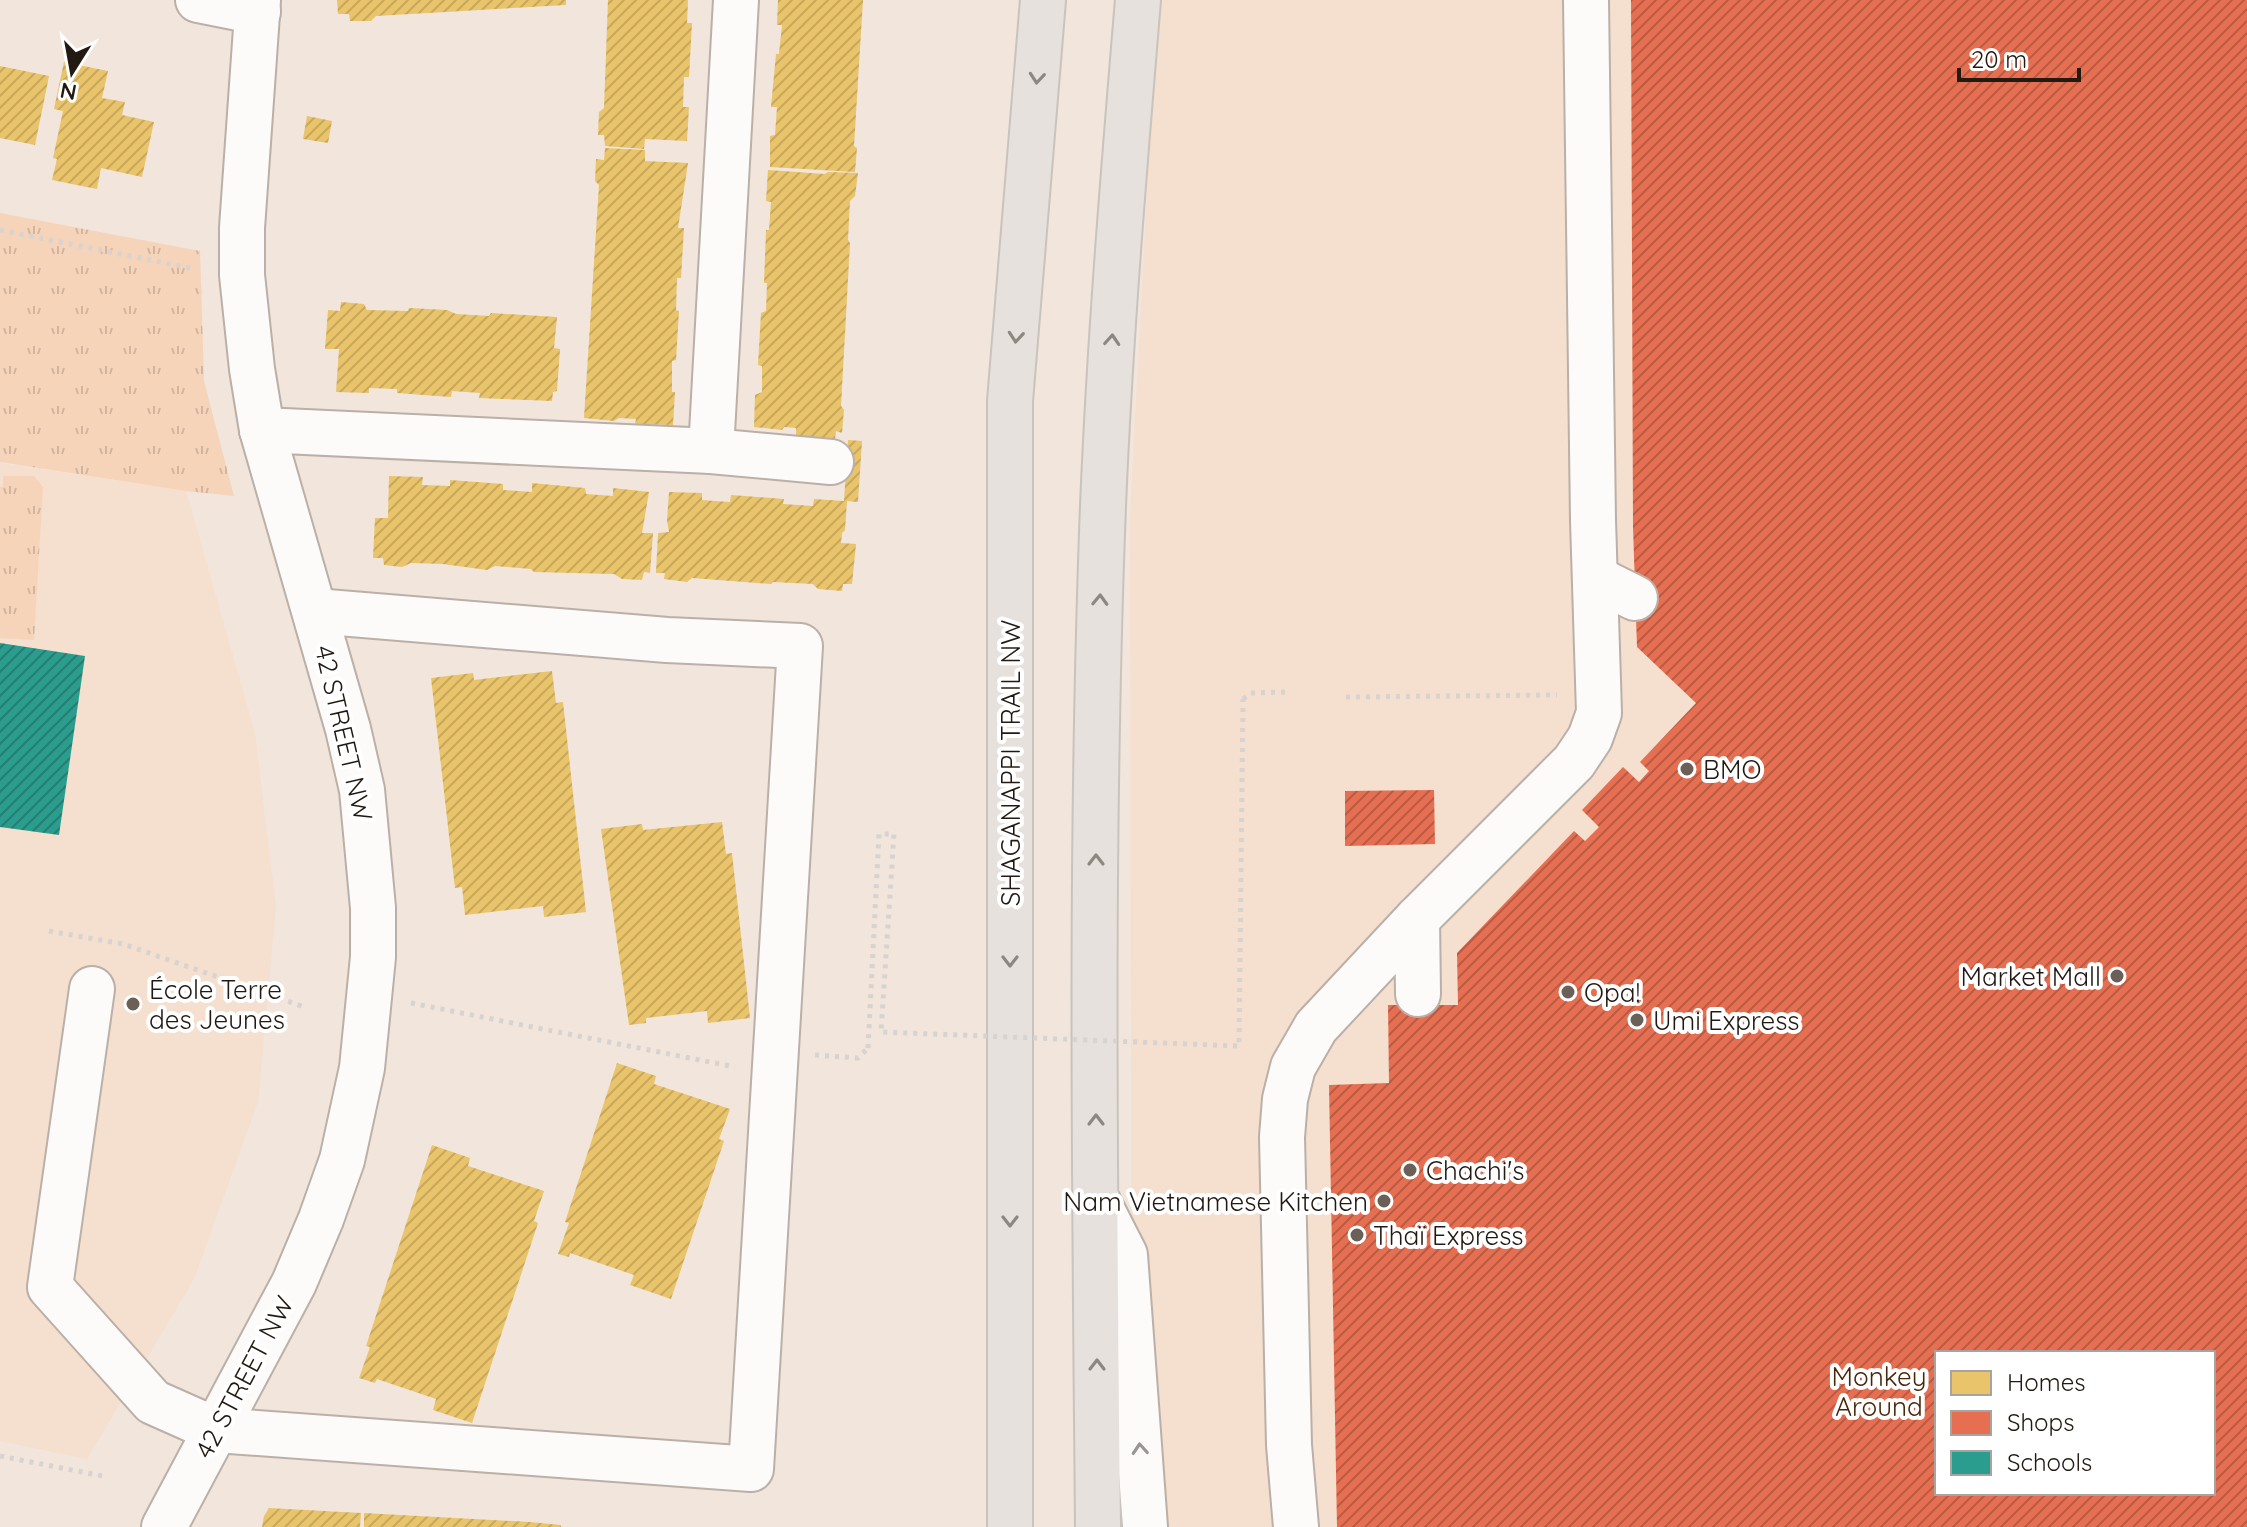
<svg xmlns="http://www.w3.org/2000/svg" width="2247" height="1527" font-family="Quicksand,sans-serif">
<defs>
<pattern id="park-tufts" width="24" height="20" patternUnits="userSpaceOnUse" patternTransform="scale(2)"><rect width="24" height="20" fill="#f6d4ba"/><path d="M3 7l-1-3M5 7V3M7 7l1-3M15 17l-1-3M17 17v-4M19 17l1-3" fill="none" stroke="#d3b59f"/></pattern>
<pattern id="homes-hatch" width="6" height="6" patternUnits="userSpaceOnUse" patternTransform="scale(2)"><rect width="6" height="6" fill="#e9c46a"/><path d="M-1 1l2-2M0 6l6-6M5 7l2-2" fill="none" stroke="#c8a85b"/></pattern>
<pattern id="shops-hatch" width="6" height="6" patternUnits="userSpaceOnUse" patternTransform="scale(2)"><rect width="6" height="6" fill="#e76f51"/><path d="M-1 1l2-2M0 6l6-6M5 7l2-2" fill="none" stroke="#bb5a42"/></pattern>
<pattern id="schools-hatch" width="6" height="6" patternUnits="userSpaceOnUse" patternTransform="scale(2)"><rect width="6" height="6" fill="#2a9d8f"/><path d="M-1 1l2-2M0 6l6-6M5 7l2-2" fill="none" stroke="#247f73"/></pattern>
</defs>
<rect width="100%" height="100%" fill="#f2e5db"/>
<g fill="#f5dfce" fill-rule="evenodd">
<path d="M1157 0H2247V1527H1132L1130 516ZM1937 1353H2213V1493H1937Z"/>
<path d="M0 463 186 491 255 733 276 907 258 1102 194 1279 87 1459 0 1441Z"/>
</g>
<g fill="url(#park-tufts)">
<path d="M0 213 200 251 204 381 234 496 186 491 0 462Z"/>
<path d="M3 476H34L43 487 34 640 0 638V487H3Z"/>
</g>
<g fill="url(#homes-hatch)">
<path d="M337 0H566V5L376 16 371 21H350L349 14H338Z"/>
<path d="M608 0H688L687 23H692L689 77H684L683 107H689L687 141 645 139 644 149 605 146 604 135H598L599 112 604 108Z"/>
<path d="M778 0H863L854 146 857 148 855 172 770 167V136L775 135 777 107H771L776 54H779L782 25H777Z"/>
<path d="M64 62 108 71 102 98 125 102 122 115 154 122 142 177 101 168 97 189 52 180 57 159 53 158 63 111 54 109Z"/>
<path d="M0 66 49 76 35 145 0 138Z"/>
<path d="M307 116 332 121 328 143 303 139Z"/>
<path d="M605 148 645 150V161L688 163 678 228H684L681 278H677L676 310 679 311 676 360 672 361V392H675L673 425 635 424 636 419 619 418 614 421 584 418 599 185 595 181 596 159 604 160Z"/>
<path d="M768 170 825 174 828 172 858 173 855 196 850 201 848 240 850 243 841 406 844 410 842 433 836 431 835 439 796 436V428L784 427 782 430 754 427 755 395 762 392V366L758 365 761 313 766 311 767 283H764L766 230H769L771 202 766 201Z"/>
<path d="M341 302 364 304 367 310 408 311 409 308 447 310 456 314 489 316 491 313 557 317 554 348 560 349 557 391 553 392 552 401 479 398 480 393 452 391 451 397 397 393V389L369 388V393L336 392 339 349H325L328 310 340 311Z"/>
<path d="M848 440 862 441 858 502 847 501 845 530 842 533 841 543 856 544 852 584H843L842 591 818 589 813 584 773 582 771 584 692 578 687 582 664 579 665 573H656L658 533 669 532 667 520 669 492 702 493V500L730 502 731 495 784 499 783 504 813 506 814 499 844 501Z"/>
<path d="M389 476 423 477 422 485 450 486V480L503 484V490L532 492V483L585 488 586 494 613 496V488L649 492 642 533H653L650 573 644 572 642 580 622 579 614 574 534 572 531 569 495 566 487 570 443 564 411 563 402 567 384 565 383 558H373L375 518H388Z"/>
<path d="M552 671 556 703 563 702 586 912 544 917 543 906 465 915 462 887 455 888 431 678 473 673 474 680Z"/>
<path d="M722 822 726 854 732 853 750 1018 708 1023 707 1011 646 1018V1023L629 1025 601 829 642 824 643 830Z"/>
<path d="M617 1063 656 1076 654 1084 730 1109 719 1139 724 1141 671 1299 630 1285 634 1275 570 1253 569 1257 558 1254 569 1223 565 1222Z"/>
<path d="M432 1145 470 1158 468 1166 544 1191 534 1221 538 1223 472 1423 433 1410 436 1399 377 1379 375 1383 359 1378 370 1347 366 1346Z"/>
<path d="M269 1508 361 1513 360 1527H262L264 1516Z"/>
<path d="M364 1513 530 1522 561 1525V1527H364Z"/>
</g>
<g fill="url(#shops-hatch)" fill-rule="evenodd">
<path d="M1631 0H2247V1527H1337L1329 1085 1389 1083 1388 1005H1458L1457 953 1574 831 1585 841 1599 827 1582 810 1623 767 1639 782 1649 771 1640 762 1696 703 1637 647 1633 527ZM1937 1353H2213V1493H1937Z"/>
<path d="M1434 790 1435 844 1345 846V791Z"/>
</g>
<path fill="url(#schools-hatch)" d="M0 643 85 656 59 835 0 827Z"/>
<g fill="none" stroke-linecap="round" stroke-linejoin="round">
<g stroke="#bab0a8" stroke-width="48">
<g id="minor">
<path d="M198 0 258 12"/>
<path d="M262 430 711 451 831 462"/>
<path d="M711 451 736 0"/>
<path d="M1595 578 1635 598"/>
<path d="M1417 919 1418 994"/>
<path d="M92 989 50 1287 153 1402 216 1430 751 1469 800 646 667 640 315 611"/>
<path d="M1096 1198 1125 1255 1145 1527"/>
<path d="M164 1527 294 1283 321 1219 342 1160 362 1068 373 957V908L362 790 348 729 262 430 252 369 242 275V228L258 0"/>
<path d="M1296 1527 1289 1445 1282 1137 1285 1099 1293 1067 1316 1027 1417 919 1574 762 1590 738 1599 713 1593 520 1586 0"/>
</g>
</g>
<g stroke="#c9c3be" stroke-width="48">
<g id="major">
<path d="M1010 1527V401L1043 0"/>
<path d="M1098 1527C1095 1187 1090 846 1103 506 1110 337 1124 168 1138 0"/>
</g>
</g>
<g stroke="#d7d3d0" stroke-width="5" stroke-dasharray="4 6" stroke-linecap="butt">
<path d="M0 230 195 269"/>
<path d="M1346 697 1557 695"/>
<path d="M1243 699 1251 693 1288 692"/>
<path d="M49 931 123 944 307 1008"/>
<path d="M411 1003 735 1067"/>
<path d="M815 1055 858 1058 868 1048"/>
<path d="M0 1456 108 1477"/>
</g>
<use href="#minor" stroke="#fdfbfa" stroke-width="44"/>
<use href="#major" stroke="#e6e1dc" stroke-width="44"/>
<path stroke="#d7d3d0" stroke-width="5" stroke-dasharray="4 6" stroke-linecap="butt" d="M868 1048 879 834H894L881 1032 1239 1046 1243 699"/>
</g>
<defs><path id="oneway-chevron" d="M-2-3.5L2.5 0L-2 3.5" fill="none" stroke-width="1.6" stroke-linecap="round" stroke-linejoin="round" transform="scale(2)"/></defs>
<g stroke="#8d8781">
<use href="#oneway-chevron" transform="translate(1037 78) rotate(95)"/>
<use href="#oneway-chevron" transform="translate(1016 337) rotate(95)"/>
<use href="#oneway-chevron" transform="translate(1112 340) rotate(-86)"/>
<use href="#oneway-chevron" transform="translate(1100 600) rotate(-88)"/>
<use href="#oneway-chevron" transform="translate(1096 860) rotate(-90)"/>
<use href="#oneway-chevron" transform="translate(1010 961) rotate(90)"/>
<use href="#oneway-chevron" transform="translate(1096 1120) rotate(-90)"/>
<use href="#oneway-chevron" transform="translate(1010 1221) rotate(90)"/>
<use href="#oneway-chevron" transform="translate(1097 1365) rotate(-90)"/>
</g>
<use stroke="#9a9592" href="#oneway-chevron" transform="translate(1140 1449) rotate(-94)"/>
<g fill="#6a6058" stroke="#fff" stroke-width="3">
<circle cx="1687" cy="769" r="8"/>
<circle cx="2117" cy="976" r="8"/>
<circle cx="1568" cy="992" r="8"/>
<circle cx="133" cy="1004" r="8"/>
<circle cx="1637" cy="1020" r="8"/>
<circle cx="1410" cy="1170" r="8"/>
<circle cx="1384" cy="1201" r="8"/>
<circle cx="1357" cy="1235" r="8"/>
</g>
<g text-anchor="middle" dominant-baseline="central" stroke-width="8" stroke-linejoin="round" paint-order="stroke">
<g font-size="26" fill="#211912" stroke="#fff">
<text transform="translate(344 733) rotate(77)">42 STREET NW</text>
<text transform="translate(1010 763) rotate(-90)">SHAGANAPPI TRAIL NW</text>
<text transform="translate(244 1377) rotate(-62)">42 STREET NW</text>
</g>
<g font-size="26" fill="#211912" stroke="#fff" text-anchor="start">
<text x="1703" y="769">BMO</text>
<text x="2101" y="976" text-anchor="end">Market Mall</text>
<text x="149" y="989">École Terre<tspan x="149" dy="30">des Jeunes</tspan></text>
<text x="1584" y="992">Opa!</text>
<text x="1653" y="1020">Umi Express</text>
<text x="1426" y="1170">Chachi's</text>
<text x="1368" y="1201" text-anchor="end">Nam Vietnamese Kitchen</text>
<text x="1373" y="1235">Thaï Express</text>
</g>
<g font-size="26" fill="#462709" stroke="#fff">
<text x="1879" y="1376">Monkey<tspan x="1879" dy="30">Around</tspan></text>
</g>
</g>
<rect x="1935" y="1351" width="280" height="144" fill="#ffffff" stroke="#a6a3a0" stroke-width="2"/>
<rect x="1951" y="1371" width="40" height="24" fill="#e9c46a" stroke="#a6a3a0" stroke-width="2"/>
<text x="2007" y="1391" font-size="24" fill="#211912">Homes</text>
<rect x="1951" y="1411" width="40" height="24" fill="#e76f51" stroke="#a6a3a0" stroke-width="2"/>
<text x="2007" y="1431" font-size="24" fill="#211912">Shops</text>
<rect x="1951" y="1451" width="40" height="24" fill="#2a9d8f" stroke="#a6a3a0" stroke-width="2"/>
<text x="2007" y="1471" font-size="24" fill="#211912">Schools</text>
<g transform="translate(72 72) rotate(191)" stroke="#ffffff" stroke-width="6" paint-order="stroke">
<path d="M0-6L14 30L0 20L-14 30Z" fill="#211912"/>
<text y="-12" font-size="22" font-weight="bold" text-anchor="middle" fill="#211912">N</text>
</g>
<path d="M1959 68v12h120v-12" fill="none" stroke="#211912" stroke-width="4"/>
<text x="1971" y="68" font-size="24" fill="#211912" stroke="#ffffff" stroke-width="6" paint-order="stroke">20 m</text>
</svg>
